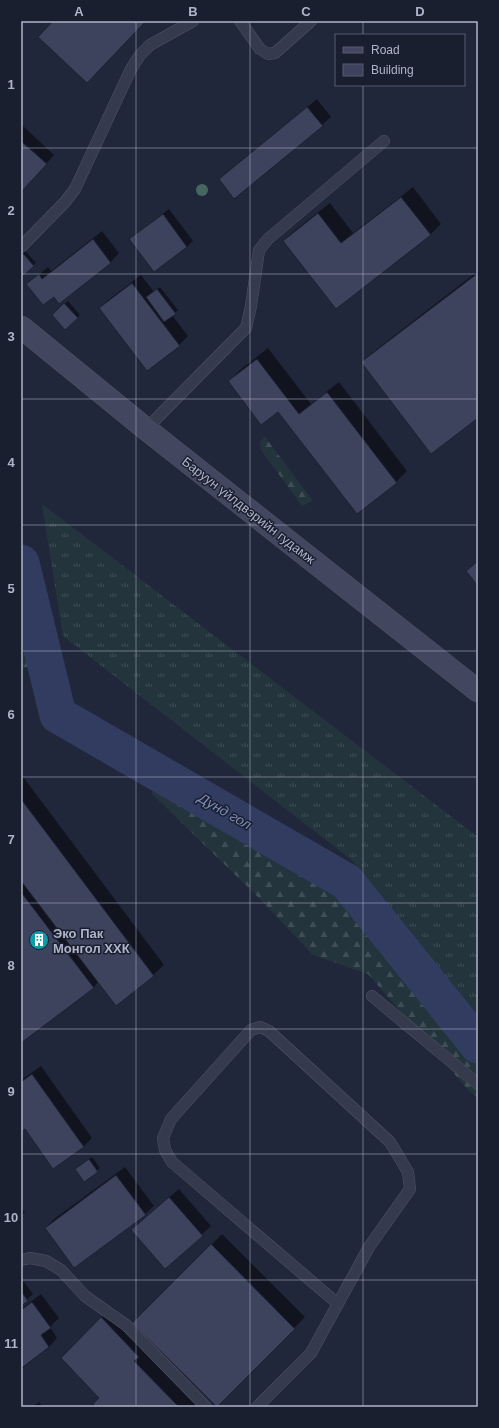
<svg xmlns="http://www.w3.org/2000/svg" width="499" height="1428" font-family="Helvetica,sans-serif">
  <style>
    .grass { fill: url(#grass-tufts) }
    .forest { fill: url(#forest-firs) }
    .shadow { fill: #0007 }
    .lines { fill: none; stroke-linecap: round; stroke-linejoin: round }
    .river { stroke: #323c61; stroke-width: 37 }
    .building { fill: #3d435c; stroke: #1c2132 }
    .lane-casing { stroke: #505466; stroke-width: 12 }
    .secondary-casing { stroke: #505466; stroke-width: 23 }
    .lane { stroke: #353a4c; stroke-width: 11 }
    .secondary { stroke: #42475f; stroke-width: 22 }
    .tree { fill: #46665f }
    .grid { fill: none; stroke: #b0b4c8; stroke-width: 1; stroke-opacity: 0.55 }
    .labels { text-anchor: middle; stroke-width: 3; stroke-linejoin: round; paint-order: stroke }
    .street-label { font-size: 13px; fill: #b0b4c8; stroke: #1a1f30 }
    .poi-label { font-size: 13px; font-weight: bold; fill: #b0b4c8; stroke: #1a1f30; text-anchor: start }
    .water-label { font-size: 14px; font-style: italic; fill: #7e8bb5; stroke: #1a1f30 }
    .neatline { fill: none; stroke: #b0b4c8; stroke-width: 1.5 }
    .grid-label { font-size: 13px; text-anchor: middle; font-weight: bold; fill: #b0b4c8 }
  </style>
  <defs>
    <pattern id="grass-tufts" width="24" height="20" patternUnits="userSpaceOnUse"><rect width="24" height="20" fill="#23343c"/><path d="M3 7l-1-3M5 7V3M7 7l1-3M15 17l-1-3M17 17v-4M19 17l1-3" fill="none" stroke="#404f57"/></pattern>
    <pattern id="forest-firs" width="22" height="20" patternUnits="userSpaceOnUse"><rect width="22" height="20" fill="#23343c"/><path d="M5 1l3.5 6h-7zM16 11l3.5 6h-7z" fill="#404f57"/></pattern>
  </defs>
  <rect width="100%" height="100%" fill="#21273b"/>
  <path class="grass" d="M 42,504 L 478,837 L 478,1023 L 353,861 L 63,636 Z"/>
  <path class="forest" d="M 265,437 L 313,501 L 302,506 L 261,450 L 260,442 Z
    M 21,618 L 31,666 L 21,669 Z
    M 159,754 L 341,885 L 478,1056 L 478,1098 L 470,1092 L 368,974 L 313,955 L 260,899 L 152,794 Z"/>
  <path class="shadow" d="M 317,99 L 331,117 L 322,125 L 220,179 L 229,171 Z
    M 21,124 L 54,155 L 21,192 Z
    M 413,187 L 441,224 L 430,235 L 336,307 L 284,241 L 295,230 L 330,203 L 353,233 Z
    M 169,209 L 193,241 L 187,247 L 154,271 L 131,239 L 137,233 Z
    M 102,231 L 119,253 L 111,262 L 59,303 L 54,295 L 28,284 L 48,267 L 51,271 Z
    M 24,249 L 36,263 L 21,276 L 21,252 Z
    M 478,271 L 478,417 L 362,362 L 373,352 Z
    M 141,275 L 154,292 L 160,287 L 178,310 L 172,315 L 188,336 L 179,345 L 147,370 L 100,308 L 108,300 Z
    M 68,301 L 80,315 L 65,328 L 53,315 Z
    M 268,348 L 311,404 L 339,382 L 407,471 L 396,482 L 357,512 L 279,410 L 229,381 L 240,370 Z
    M 21,774 L 164,965 L 153,975 L 99,981 L 93,988 L 21,1042 Z
    M 41,1066 L 92,1138 L 83,1147 L 26,1128 L 21,1131 L 21,1080 Z
    M 92,1157 L 100,1168 L 84,1180 L 79,1166 Z
    M 125,1167 L 154,1206 L 145,1214 L 46,1228 L 54,1219 Z
    M 179,1189 L 211,1226 L 165,1268 L 132,1230 Z
    M 21,1208 L 25,1212 L 21,1216 Z
    M 222,1234 L 305,1317 L 217,1406 L 134,1323 Z
    M 21,1278 L 33,1294 L 21,1305 Z
    M 41,1294 L 59,1318 L 50,1327 L 57,1338 L 49,1347 L 21,1369 L 21,1309 Z
    M 112,1307 L 149,1346 L 200,1407 L 97,1407 L 100,1398 L 62,1358 Z
    M 39,1402 L 43,1407 L 32,1407 Z"/>
  <g class="lines">
    <path class="river" d="M 21,563 L 58,715 L 347,882 L 478,1045"/>
  </g>
  <path class="building" d="M 53,21 L 146,21 L 87,83 L 38,37 Z
    M 307,107 L 323,126 L 234,199 L 219,179 Z
    M 21,141 L 47,164 L 21,192 Z
    M 401,197 L 431,235 L 336,309 L 283,241 L 318,213 L 341,243 Z
    M 163,214 L 187,247 L 154,272 L 129,239 Z
    M 93,239 L 111,263 L 59,304 L 54,297 L 43,305 L 26,284 L 39,274 L 42,279 Z
    M 21,251 L 34,266 L 21,278 Z
    M 478,273 L 478,418 L 431,454 L 361,362 Z
    M 132,283 L 180,346 L 147,371 L 99,308 Z
    M 157,289 L 176,314 L 164,322 L 146,297 Z
    M 64,303 L 78,318 L 65,330 L 52,315 Z
    M 257,359 L 299,414 L 327,392 L 397,483 L 357,514 L 278,412 L 261,425 L 228,381 Z
    M 478,561 L 478,586 L 466,571 Z
    M 21,799 L 154,976 L 116,1006 L 21,881 Z
    M 21,892 L 94,988 L 21,1043 Z
    M 32,1074 L 84,1147 L 53,1169 L 25,1129 L 21,1132 L 21,1082 Z
    M 89,1159 L 98,1172 L 84,1182 L 75,1169 Z
    M 116,1175 L 146,1215 L 74,1268 L 45,1228 Z
    M 169,1197 L 203,1236 L 165,1269 L 131,1230 Z
    M 211,1244 L 295,1329 L 217,1407 L 132,1323 Z
    M 21,1291 L 28,1301 L 21,1306 Z
    M 32,1302 L 51,1328 L 41,1335 L 49,1347 L 23,1367 L 21,1364 L 21,1310 Z
    M 101,1317 L 139,1357 L 134,1361 L 179,1407 L 96,1407 L 93,1404 L 99,1398 L 61,1358 Z"/>
  <g class="lines">
    <defs>
      <path id="lane" d="M 240,21 L 260,49 L 268,54 L 275,53 L 311,21
        M 21,247 L 65,202 L 75,189 L 131,69 L 140,55 L 150,45 L 193,21
        M 146,429 L 246,328 L 251,306 L 259,250 L 268,239 L 384,141
        M 372,996 L 478,1084
        M 21,1260 L 30,1258 L 46,1261 L 61,1270 L 85,1296 L 126,1325 L 206,1407
        M 257,1407 L 311,1353 L 369,1247 L 410,1189 L 408,1172 L 390,1142 L 269,1031 L 260,1027 L 251,1030 L 171,1119 L 163,1138 L 165,1150 L 172,1162 L 338,1304"/>
      <path id="secondary" d="M 21,327 L 146,429 L 478,691"/>
    </defs>
    <use href="#lane" class="lane-casing"/>
    <use href="#secondary" class="secondary-casing"/>
    <use href="#lane" class="lane"/>
    <use href="#secondary" class="secondary"/>
  </g>
  <circle class="tree" cx="202" cy="190" r="6"/>
  <path class="grid" d="M 136,21 L 136,1407M 250,21 L 250,1407M 363,21 L 363,35M 363,85 L 363,1407M 21,148 L 478,148M 21,274 L 478,274M 21,399 L 478,399M 21,525 L 478,525M 21,651 L 478,651M 21,777 L 478,777M 21,903 L 478,903M 21,1029 L 478,1029M 21,1154 L 478,1154M 21,1280 L 478,1280"/>
  <defs>
    <symbol id="building-disc" viewBox="-11 -11 22 22"><circle r="9.5" fill="#0f9aa8" stroke="#1a1f30"/><path d="M-4-6H4V6H1V3H-1V6H-4ZM-2.5-4.3h1.7v1.8h-1.7ZM.8-4.3h1.7v1.8H.8ZM-2.5-1h1.7V.8h-1.7ZM.8-1h1.7V.8H.8Z" fill="#fff"/></symbol>
  </defs>
  <g fill-rule="evenodd">
    <use href="#building-disc" x="28" y="929" width="22" height="22"/>
  </g>
  <g class="labels">
    <g class="street-label">
      <text transform="translate(249 510) rotate(38)" y="5">Баруун үйлдвэрийн гудамж</text>
    </g>
    <g class="poi-label">
      <text x="53" y="938">Эко Пак<tspan x="53" dy="15">Монгол ХХК</tspan></text>
    </g>
    <g class="water-label">
      <text transform="translate(225 811) rotate(30)" y="5">Дунд гол</text>
    </g>
  </g>
  <rect width="499" height="1428" fill="none" stroke="#1a1f30" stroke-width="44"/>
  <rect x="335" y="34" width="130" height="52" fill="#1a1f30" stroke="#565b6d"/>
  <rect x="343" y="47" width="20" height="6" fill="#42475f" stroke="#565b6d"/>
  <text x="371" y="54" font-size="12" fill="#b0b4c8">Road</text>
  <rect x="343" y="64" width="20" height="12" fill="#3d435c" stroke="#565b6d"/>
  <text x="371" y="74" font-size="12" fill="#b0b4c8">Building</text>
  <rect x="22" y="22" width="455" height="1384" class="neatline"/>
  <g class="grid-label">
    <text x="79" y="16">A</text>
    <text x="193" y="16">B</text>
    <text x="306" y="16">C</text>
    <text x="420" y="16">D</text>
    <text x="11" y="89">1</text>
    <text x="11" y="215">2</text>
    <text x="11" y="341">3</text>
    <text x="11" y="467">4</text>
    <text x="11" y="593">5</text>
    <text x="11" y="719">6</text>
    <text x="11" y="844">7</text>
    <text x="11" y="970">8</text>
    <text x="11" y="1096">9</text>
    <text x="11" y="1222">10</text>
    <text x="11" y="1348">11</text>
  </g>
</svg>
